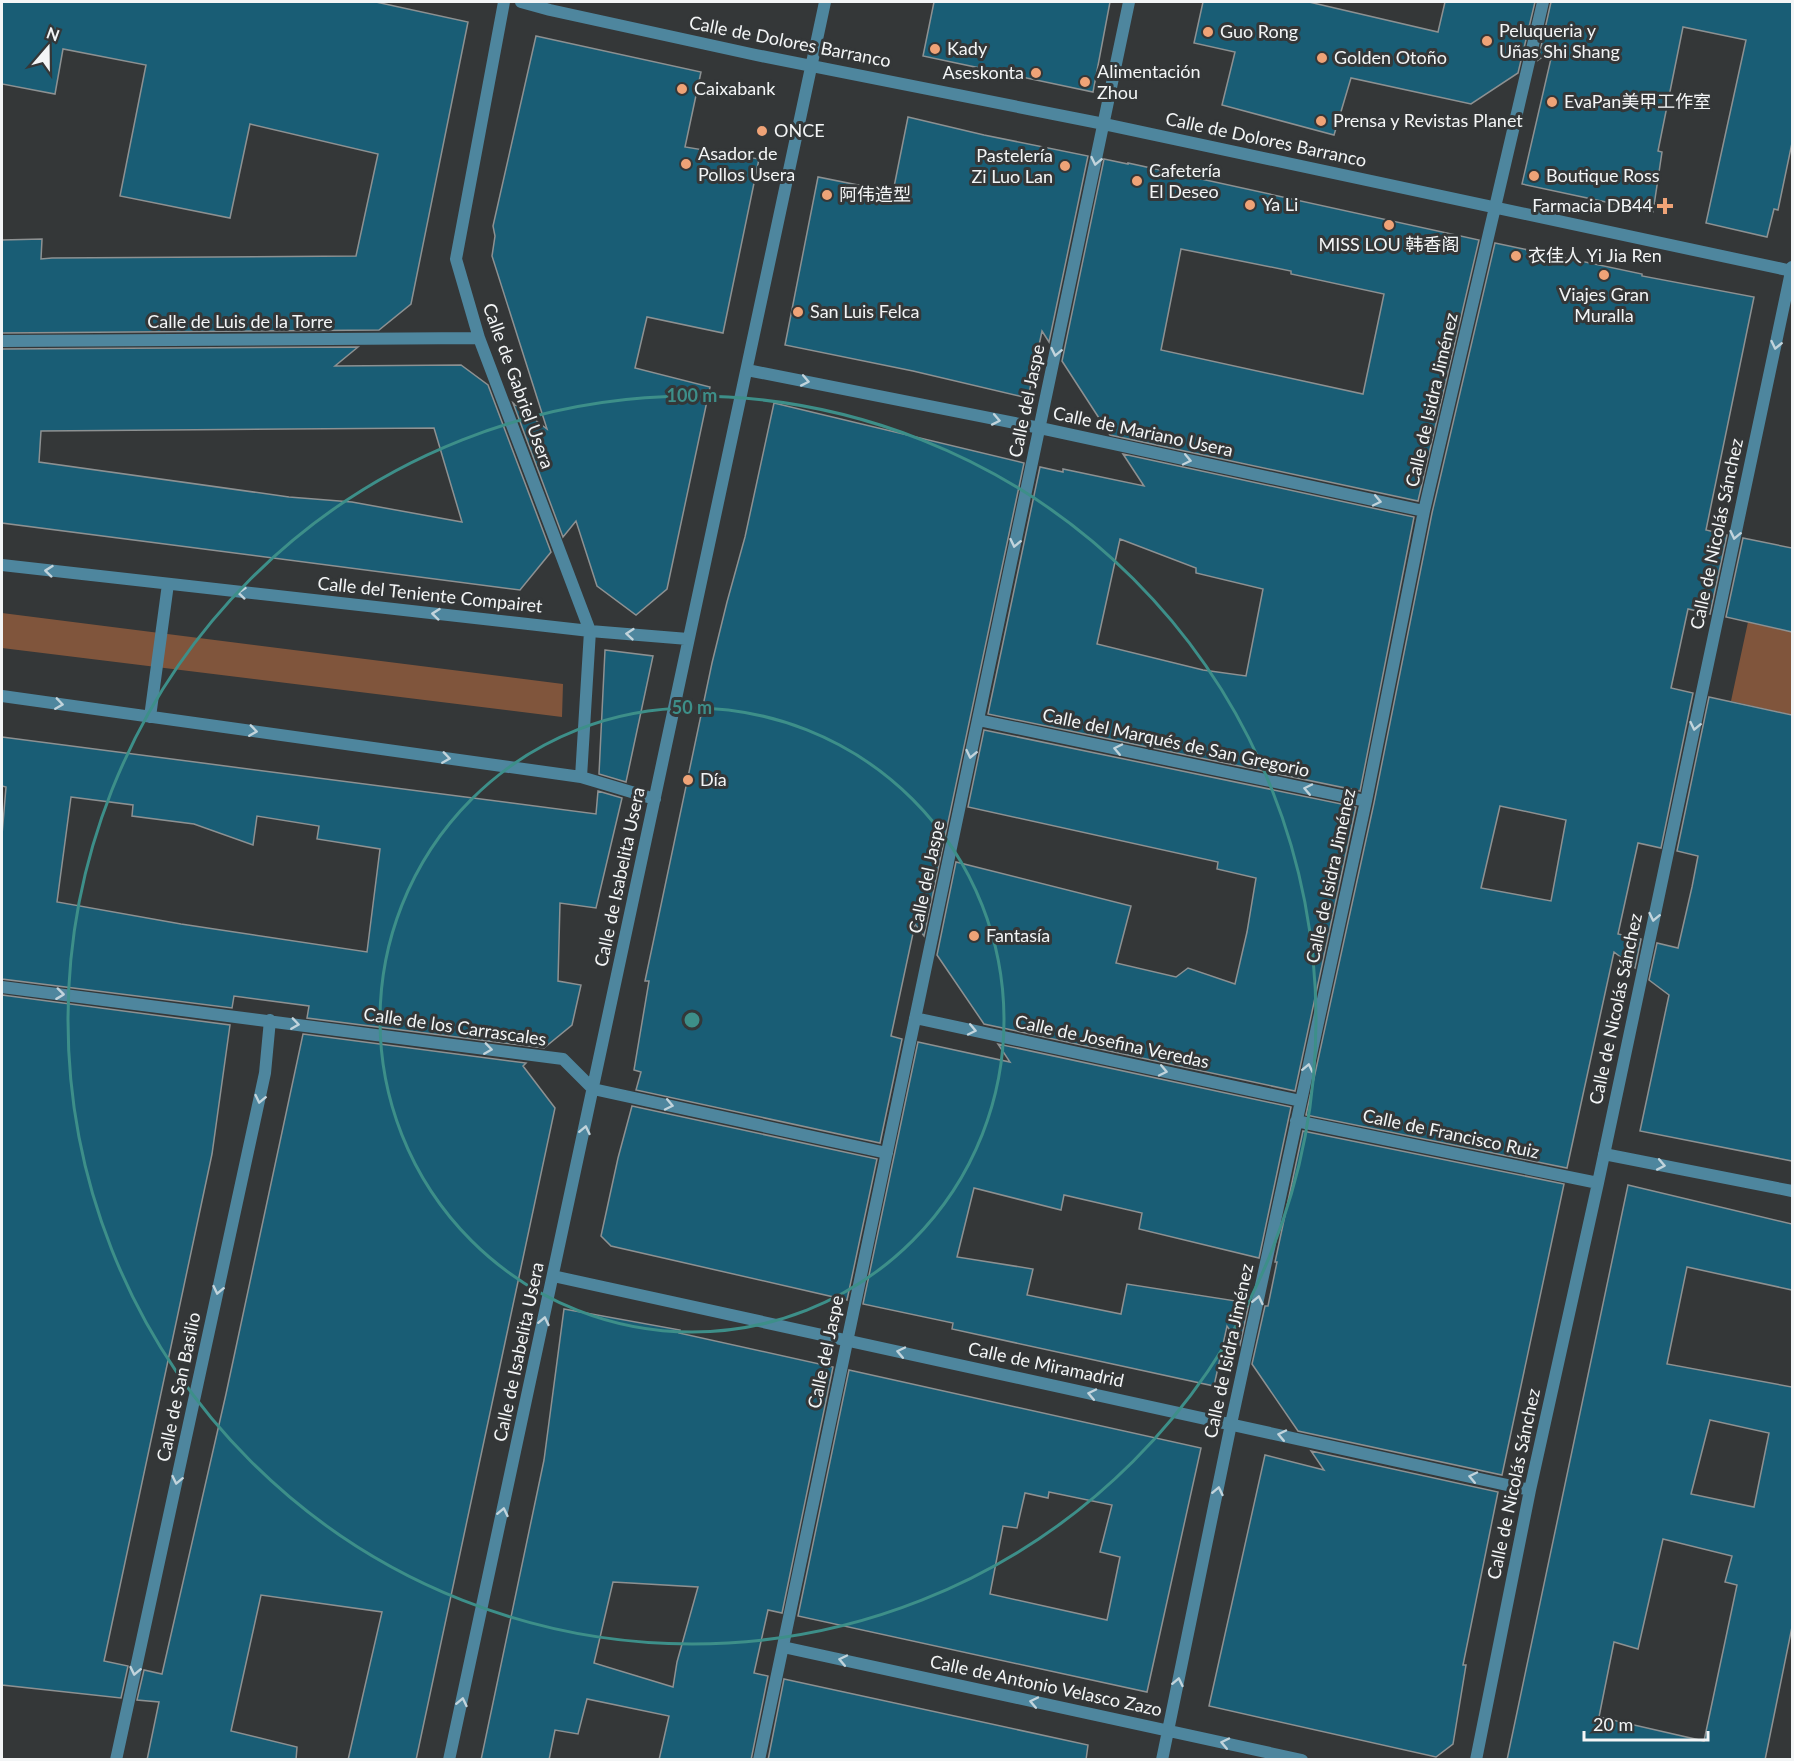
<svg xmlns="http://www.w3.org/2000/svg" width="1794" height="1761" font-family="Lato,'Noto Sans SC',sans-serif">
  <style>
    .green { fill: #80553c }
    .building { fill: #195d75; stroke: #8d9192; stroke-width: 1.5; fill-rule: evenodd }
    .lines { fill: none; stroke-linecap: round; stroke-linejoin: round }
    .street { stroke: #4e869e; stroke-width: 12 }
    .oneway { stroke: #c2d4dc }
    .ring { fill: none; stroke: #3d8f89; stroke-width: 3 }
    .poi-dot { fill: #efa377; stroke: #343738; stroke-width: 2 }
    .labels { text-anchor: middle; stroke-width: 6; stroke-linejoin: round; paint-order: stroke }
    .poi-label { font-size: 18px; fill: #f3f5f6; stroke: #343738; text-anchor: start }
    .street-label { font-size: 18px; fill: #f3f5f6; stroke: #343738 }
    .centre { fill: #3d8f89; stroke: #343738; stroke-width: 3 }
    .ring-label { font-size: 18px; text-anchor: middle; font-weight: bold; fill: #3d8f89; stroke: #343738; stroke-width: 6; stroke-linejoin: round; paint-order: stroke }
  </style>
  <rect width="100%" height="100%" fill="#343738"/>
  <path class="green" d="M 2,613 L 563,684 L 562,717 L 2,648 Z
    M 1748,622 L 1792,632 L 1792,715 L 1731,701 Z"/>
  <path class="building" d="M 2,2 L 376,2 L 468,22 L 411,304 L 379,330 L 2,333 L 2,240 L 42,239 L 41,259 L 52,258 L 356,256 L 378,154 L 250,124 L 230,218 L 120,196 L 146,65 L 63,49 L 55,94 L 2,84 Z
    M 934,2 L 1110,2 L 1093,92 L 923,56 Z
    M 1203,2 L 1309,2 L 1438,32 L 1445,2 L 1535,2 L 1518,73 L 1471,104 L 1351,78 L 1334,135 L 1222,105 L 1235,52 L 1194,43 Z
    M 1551,2 L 1792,2 L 1792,143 L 1778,210 L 1774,209 L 1767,237 L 1706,223 L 1746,40 L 1683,27 L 1658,151 L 1662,152 L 1653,212 L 1522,184 L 1553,50 L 1538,60 Z
    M 536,36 L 701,72 L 685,147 L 759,159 L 723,333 L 647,317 L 635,368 L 710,387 L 667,589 L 636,615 L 597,586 L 576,521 L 563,537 L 513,403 L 547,429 L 492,256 L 495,236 L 493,226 Z
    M 908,117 L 984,135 L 1088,156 L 1049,342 L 1042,331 L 1028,398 L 913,371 L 785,345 L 818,177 L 893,192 Z
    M 1104,159 L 1128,164 L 1128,163 L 1479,240 L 1418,501 L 1110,435 L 1062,361 ZM 1181,249 L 1291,271 L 1291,274 L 1384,294 L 1363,394 L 1161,350 Z
    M 1495,243 L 1642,274 L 1642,276 L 1754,297 L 1706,530 L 1727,535 L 1710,614 L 1688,609 L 1671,688 L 1693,693 L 1661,848 L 1638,843 L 1618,934 L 1641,939 L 1635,968 L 1614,952 L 1567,1168 L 1306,1115 L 1374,803 L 1432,513 ZM 1500,806 L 1566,820 L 1551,901 L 1481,888 Z
    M 358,347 L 335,366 L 461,365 L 488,385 L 551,552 L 520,590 L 2,523 L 2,349 ZM 434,428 L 462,522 L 352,502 L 289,497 L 39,462 L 41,431 Z
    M 774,403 L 1024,463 L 924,936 L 915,924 L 891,1036 L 902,1039 L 880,1143 L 636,1090 L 641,1072 L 634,1070 L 649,981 L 645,981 L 712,663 L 727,602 L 745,537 Z
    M 1123,454 L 1414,517 L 1360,791 L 988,714 L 1040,467 L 1063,472 L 1063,469 L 1144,486 ZM 1120,539 L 1196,568 L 1196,573 L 1263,589 L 1246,676 L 1203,670 L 1097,644 Z
    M 1743,538 L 1792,548 L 1792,632 L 1726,617 Z
    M 605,650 L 653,656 L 626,782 L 599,774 Z
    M 1709,697 L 1792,715 L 1792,1161 L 1640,1131 L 1669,995 L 1649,980 L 1657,943 L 1678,948 L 1692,887 L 1698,856 L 1677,851 Z
    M 984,730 L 1356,807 L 1295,1091 L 984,1024 L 937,955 L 956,862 L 1131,906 L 1116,963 L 1176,977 L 1188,968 L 1235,984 L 1247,932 L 1256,878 L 1217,869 L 1218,862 L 968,807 Z
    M 2,737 L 596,814 L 598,791 L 622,798 L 596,908 L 560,903 L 558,981 L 581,985 L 572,1025 L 544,1048 L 307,1018 L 309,1006 L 234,996 L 232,1008 L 2,979 L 2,835 L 6,787 L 2,786 ZM 71,797 L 133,805 L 132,816 L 194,824 L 253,845 L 257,816 L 319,826 L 317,839 L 380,849 L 367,952 L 181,924 L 57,902 Z
    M 2,995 L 230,1025 L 212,1154 L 104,1661 L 128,1666 L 121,1698 L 2,1685 Z
    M 303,1034 L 526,1063 L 523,1066 L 555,1108 L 416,1760 L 348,1760 L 382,1612 L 261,1595 L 231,1731 L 297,1747 L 296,1760 L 147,1760 L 159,1702 L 137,1700 L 144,1670 L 162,1674 L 226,1394 Z
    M 918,1042 L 1010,1062 L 998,1044 L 1291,1107 L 1259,1258 L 1139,1229 L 1142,1213 L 1064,1195 L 1061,1210 L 974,1188 L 957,1257 L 1033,1269 L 1027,1295 L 1121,1314 L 1127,1284 L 1249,1303 L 1240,1345 L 1227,1326 L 1214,1386 L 952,1329 L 953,1323 L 863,1304 Z
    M 632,1106 L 877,1159 L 847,1300 L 611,1246 L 601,1236 L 618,1158 Z
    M 1303,1131 L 1564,1184 L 1502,1475 L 1298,1431 L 1252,1364 L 1265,1306 L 1268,1306 L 1277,1262 L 1275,1262 Z
    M 1628,1185 L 1792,1224 L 1792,1290 L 1687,1267 L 1667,1364 L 1792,1387 L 1792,1627 L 1765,1760 L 1507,1760 ZM 1710,1420 L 1769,1433 L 1754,1507 L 1691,1494 ZM 1663,1539 L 1732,1556 L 1725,1582 L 1737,1585 L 1704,1741 L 1599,1717 L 1614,1642 L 1638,1649 Z
    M 564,1309 L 680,1330 L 679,1333 L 833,1367 L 782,1613 L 768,1610 L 754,1673 L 768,1676 L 751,1760 L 659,1760 L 669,1716 L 587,1699 L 578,1734 L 555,1730 L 549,1760 L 481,1760 L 544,1460 ZM 613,1582 L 698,1587 L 677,1662 L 673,1687 L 594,1663 Z
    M 849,1370 L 1201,1448 L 1147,1692 L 798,1616 ZM 1049,1492 L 1112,1505 L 1100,1552 L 1120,1557 L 1107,1620 L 990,1594 L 1003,1526 L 1017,1528 L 1025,1493 L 1048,1498 Z
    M 1311,1451 L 1498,1492 L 1463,1665 L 1466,1665 L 1453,1744 L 1436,1757 L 1209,1706 L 1265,1455 L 1324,1470 Z
    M 784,1679 L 1088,1745 L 1086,1760 L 768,1760 Z"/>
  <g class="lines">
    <path class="street" d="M 504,2 L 456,259 L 479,338 L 590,631 L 581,777
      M 521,2 L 550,10 L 756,55 L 1104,124 L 1792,271
      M 2,341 L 479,338
      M 747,370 L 1040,428 L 1424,511
      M 2,565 L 590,631 L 688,639
      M 2,696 L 581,777 L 655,799
      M 150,717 L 168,584
      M 978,720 L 1366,801
      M 2,987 L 563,1059 L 593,1089 L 887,1153
      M 915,1018 L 1301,1101
      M 1296,1121 L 1598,1183
      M 1604,1154 L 1792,1191
      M 553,1276 L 1530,1490
      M 783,1647 L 1302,1760
      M 116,1760 L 265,1073 L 270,1020
      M 449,1760 L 825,2
      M 759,1760 L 1129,2
      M 1162,1760 L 1231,1424 L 1366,801 L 1424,511 L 1543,2
      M 1476,1760 L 1530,1490 L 1598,1183 L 1792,267"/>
  </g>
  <defs><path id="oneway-chevron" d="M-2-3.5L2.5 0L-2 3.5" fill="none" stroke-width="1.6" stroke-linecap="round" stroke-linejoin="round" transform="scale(1.5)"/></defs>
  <g class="oneway">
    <use href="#oneway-chevron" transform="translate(1096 161) rotate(102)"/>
    <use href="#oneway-chevron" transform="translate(1776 345) rotate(102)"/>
    <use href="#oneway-chevron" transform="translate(1056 352) rotate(102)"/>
    <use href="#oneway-chevron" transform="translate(805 381) rotate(11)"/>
    <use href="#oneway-chevron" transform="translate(996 420) rotate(11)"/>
    <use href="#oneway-chevron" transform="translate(1187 460) rotate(12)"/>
    <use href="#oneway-chevron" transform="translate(1377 501) rotate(12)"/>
    <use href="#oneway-chevron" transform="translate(1735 535) rotate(102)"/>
    <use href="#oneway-chevron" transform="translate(1015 543) rotate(102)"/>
    <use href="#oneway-chevron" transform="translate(49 571) rotate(-174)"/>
    <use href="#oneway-chevron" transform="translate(242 593) rotate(-174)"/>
    <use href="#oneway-chevron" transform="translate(436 614) rotate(-174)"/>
    <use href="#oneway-chevron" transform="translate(630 634) rotate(-175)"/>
    <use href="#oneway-chevron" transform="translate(59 704) rotate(8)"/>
    <use href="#oneway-chevron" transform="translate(1695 726) rotate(102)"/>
    <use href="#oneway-chevron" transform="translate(253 731) rotate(8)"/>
    <use href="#oneway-chevron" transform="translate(1118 749) rotate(-168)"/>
    <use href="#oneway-chevron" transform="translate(971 754) rotate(102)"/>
    <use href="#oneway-chevron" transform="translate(446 758) rotate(8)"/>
    <use href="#oneway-chevron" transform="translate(1308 789) rotate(-168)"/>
    <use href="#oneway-chevron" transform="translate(1654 917) rotate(102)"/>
    <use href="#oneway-chevron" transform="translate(60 994) rotate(7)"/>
    <use href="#oneway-chevron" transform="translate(295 1024) rotate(8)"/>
    <use href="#oneway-chevron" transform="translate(972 1030) rotate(12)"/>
    <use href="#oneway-chevron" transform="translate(488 1049) rotate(8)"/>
    <use href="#oneway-chevron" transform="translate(1308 1068) rotate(-78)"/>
    <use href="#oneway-chevron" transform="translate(1163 1071) rotate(12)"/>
    <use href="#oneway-chevron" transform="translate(260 1099) rotate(102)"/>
    <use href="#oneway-chevron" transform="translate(669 1105) rotate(12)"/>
    <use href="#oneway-chevron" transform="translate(585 1130) rotate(-78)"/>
    <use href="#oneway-chevron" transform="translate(1661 1165) rotate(11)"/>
    <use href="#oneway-chevron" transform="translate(218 1290) rotate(102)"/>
    <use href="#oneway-chevron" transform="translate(1258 1300) rotate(-78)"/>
    <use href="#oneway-chevron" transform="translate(544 1321) rotate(-78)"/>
    <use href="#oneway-chevron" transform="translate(901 1352) rotate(-168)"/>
    <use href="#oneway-chevron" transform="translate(1092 1394) rotate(-168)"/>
    <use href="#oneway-chevron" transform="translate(1282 1435) rotate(-168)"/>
    <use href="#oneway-chevron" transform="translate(1473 1477) rotate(-168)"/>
    <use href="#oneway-chevron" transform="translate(177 1480) rotate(102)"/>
    <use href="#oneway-chevron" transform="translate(1218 1491) rotate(-78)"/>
    <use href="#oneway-chevron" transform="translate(503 1512) rotate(-78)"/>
    <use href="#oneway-chevron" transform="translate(843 1660) rotate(-168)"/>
    <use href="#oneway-chevron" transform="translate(135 1671) rotate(102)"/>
    <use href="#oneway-chevron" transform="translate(1178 1682) rotate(-78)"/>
    <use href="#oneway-chevron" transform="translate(462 1702) rotate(-78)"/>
    <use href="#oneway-chevron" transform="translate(1034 1702) rotate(-168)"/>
    <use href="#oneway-chevron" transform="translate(1225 1743) rotate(-168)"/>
  </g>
  <g class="ring">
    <circle cx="692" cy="1020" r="312"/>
    <circle cx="692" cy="1020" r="624"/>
  </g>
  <g class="poi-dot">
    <circle cx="1208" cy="32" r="6"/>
    <circle cx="1487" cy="41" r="6"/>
    <circle cx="935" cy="49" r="6"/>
    <circle cx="1322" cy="58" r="6"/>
    <circle cx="1036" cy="73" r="6"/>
    <circle cx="1085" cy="82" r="6"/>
    <circle cx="682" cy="89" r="6"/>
    <circle cx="1552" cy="102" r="6"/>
    <circle cx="1321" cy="121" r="6"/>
    <circle cx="762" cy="131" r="6"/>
    <circle cx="686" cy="164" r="6"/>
    <circle cx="1065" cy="166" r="6"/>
    <circle cx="1534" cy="176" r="6"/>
    <circle cx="1137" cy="181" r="6"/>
    <circle cx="827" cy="195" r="6"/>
    <circle cx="1250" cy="205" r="6"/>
    <path d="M1662 197h6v6h6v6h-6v6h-6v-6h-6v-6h6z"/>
    <circle cx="1389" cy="225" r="6"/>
    <circle cx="1516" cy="256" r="6"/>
    <circle cx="1604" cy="275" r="6"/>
    <circle cx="798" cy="312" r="6"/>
    <circle cx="688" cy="780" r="6"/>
    <circle cx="974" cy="936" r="6"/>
  </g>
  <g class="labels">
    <g class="poi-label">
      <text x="1499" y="37">Peluqueria y<tspan x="1499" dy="21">Uñas Shi Shang</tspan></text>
      <text x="1220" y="38">Guo Rong</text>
      <text x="947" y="55">Kady</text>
      <text x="1334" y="64">Golden Otoño</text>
      <text x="1097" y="78">Alimentación<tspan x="1097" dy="21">Zhou</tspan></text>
      <text x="1024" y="79" text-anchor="end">Aseskonta</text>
      <text x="694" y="95">Caixabank</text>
      <text x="1564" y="108">EvaPan美甲工作室</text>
      <text x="1333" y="127">Prensa y Revistas Planet</text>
      <text x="774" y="137">ONCE</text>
      <text x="698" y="160">Asador de<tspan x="698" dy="21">Pollos Usera</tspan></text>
      <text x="1053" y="162" text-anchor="end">Pastelería<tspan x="1053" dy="21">Zi Luo Lan</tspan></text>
      <text x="1149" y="177">Cafetería<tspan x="1149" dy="21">El Deseo</tspan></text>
      <text x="1546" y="182">Boutique Ross</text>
      <text x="839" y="201">阿伟造型</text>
      <text x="1262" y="211">Ya Li</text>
      <text x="1653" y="212" text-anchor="end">Farmacia DB44</text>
      <text x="1389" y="251" text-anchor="middle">MISS LOU 韩香阁</text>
      <text x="1528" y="262">衣佳人 Yi Jia Ren</text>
      <text x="1604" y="301" text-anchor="middle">Viajes Gran<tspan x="1604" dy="21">Muralla</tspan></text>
      <text x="810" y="318">San Luis Felca</text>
      <text x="700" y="786">Día</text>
      <text x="986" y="942">Fantasía</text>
    </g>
    <g class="street-label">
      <text transform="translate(790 42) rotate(11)" y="6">Calle de Dolores Barranco</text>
      <text transform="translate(1266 140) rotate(12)" y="6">Calle de Dolores Barranco</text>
      <text x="240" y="328">Calle de Luis de la Torre</text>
      <text transform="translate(518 386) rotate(70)" y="6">Calle de Gabriel Usera</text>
      <text transform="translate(1432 400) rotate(-77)" y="6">Calle de Isidra Jiménez</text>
      <text transform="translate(1027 401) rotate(-78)" y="6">Calle del Jaspe</text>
      <text transform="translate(1143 432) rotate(12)" y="6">Calle de Mariano Usera</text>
      <text transform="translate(1717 534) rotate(-78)" y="6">Calle de Nicolás Sánchez</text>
      <text transform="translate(430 595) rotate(6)" y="6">Calle del Teniente Compairet</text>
      <text transform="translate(1176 743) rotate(12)" y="6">Calle del Marqués de San Gregorio</text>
      <text transform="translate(1331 876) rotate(-78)" y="6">Calle de Isidra Jiménez</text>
      <text transform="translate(620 877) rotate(-78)" y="6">Calle de Isabelita Usera</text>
      <text transform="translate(927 877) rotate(-78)" y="6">Calle del Jaspe</text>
      <text transform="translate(1616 1009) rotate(-78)" y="6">Calle de Nicolás Sánchez</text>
      <text transform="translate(455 1027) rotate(8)" y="6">Calle de los Carrascales</text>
      <text transform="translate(1112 1042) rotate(12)" y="6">Calle de Josefina Veredas</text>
      <text transform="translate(1451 1134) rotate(12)" y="6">Calle de Francisco Ruiz</text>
      <text transform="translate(1229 1351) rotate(-78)" y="6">Calle de Isidra Jiménez</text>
      <text transform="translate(519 1352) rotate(-78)" y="6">Calle de Isabelita Usera</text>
      <text transform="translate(826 1352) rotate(-78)" y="6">Calle del Jaspe</text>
      <text transform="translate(1046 1365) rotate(12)" y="6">Calle de Miramadrid</text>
      <text transform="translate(179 1387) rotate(-78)" y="6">Calle de San Basilio</text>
      <text transform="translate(1514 1484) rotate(-78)" y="6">Calle de Nicolás Sánchez</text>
      <text transform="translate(1046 1686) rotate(12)" y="6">Calle de Antonio Velasco Zazo</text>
    </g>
  </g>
  <circle cx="692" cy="1020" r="9" class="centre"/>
  <g class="ring-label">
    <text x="692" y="402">100 m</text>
    <text x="692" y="714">50 m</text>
  </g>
  <rect width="1794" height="1761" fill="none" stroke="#f3f5f6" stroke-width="6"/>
  <g transform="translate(48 48) rotate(20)" stroke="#343738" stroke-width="4.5" paint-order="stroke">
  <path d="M0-4.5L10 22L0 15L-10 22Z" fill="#f3f5f6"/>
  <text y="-9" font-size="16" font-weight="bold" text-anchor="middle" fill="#f3f5f6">N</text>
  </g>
  <path d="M1584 1731v9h124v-9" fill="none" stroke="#f3f5f6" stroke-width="3"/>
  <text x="1593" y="1731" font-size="18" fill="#f3f5f6" stroke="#343738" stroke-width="4.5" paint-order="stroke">20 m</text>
</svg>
